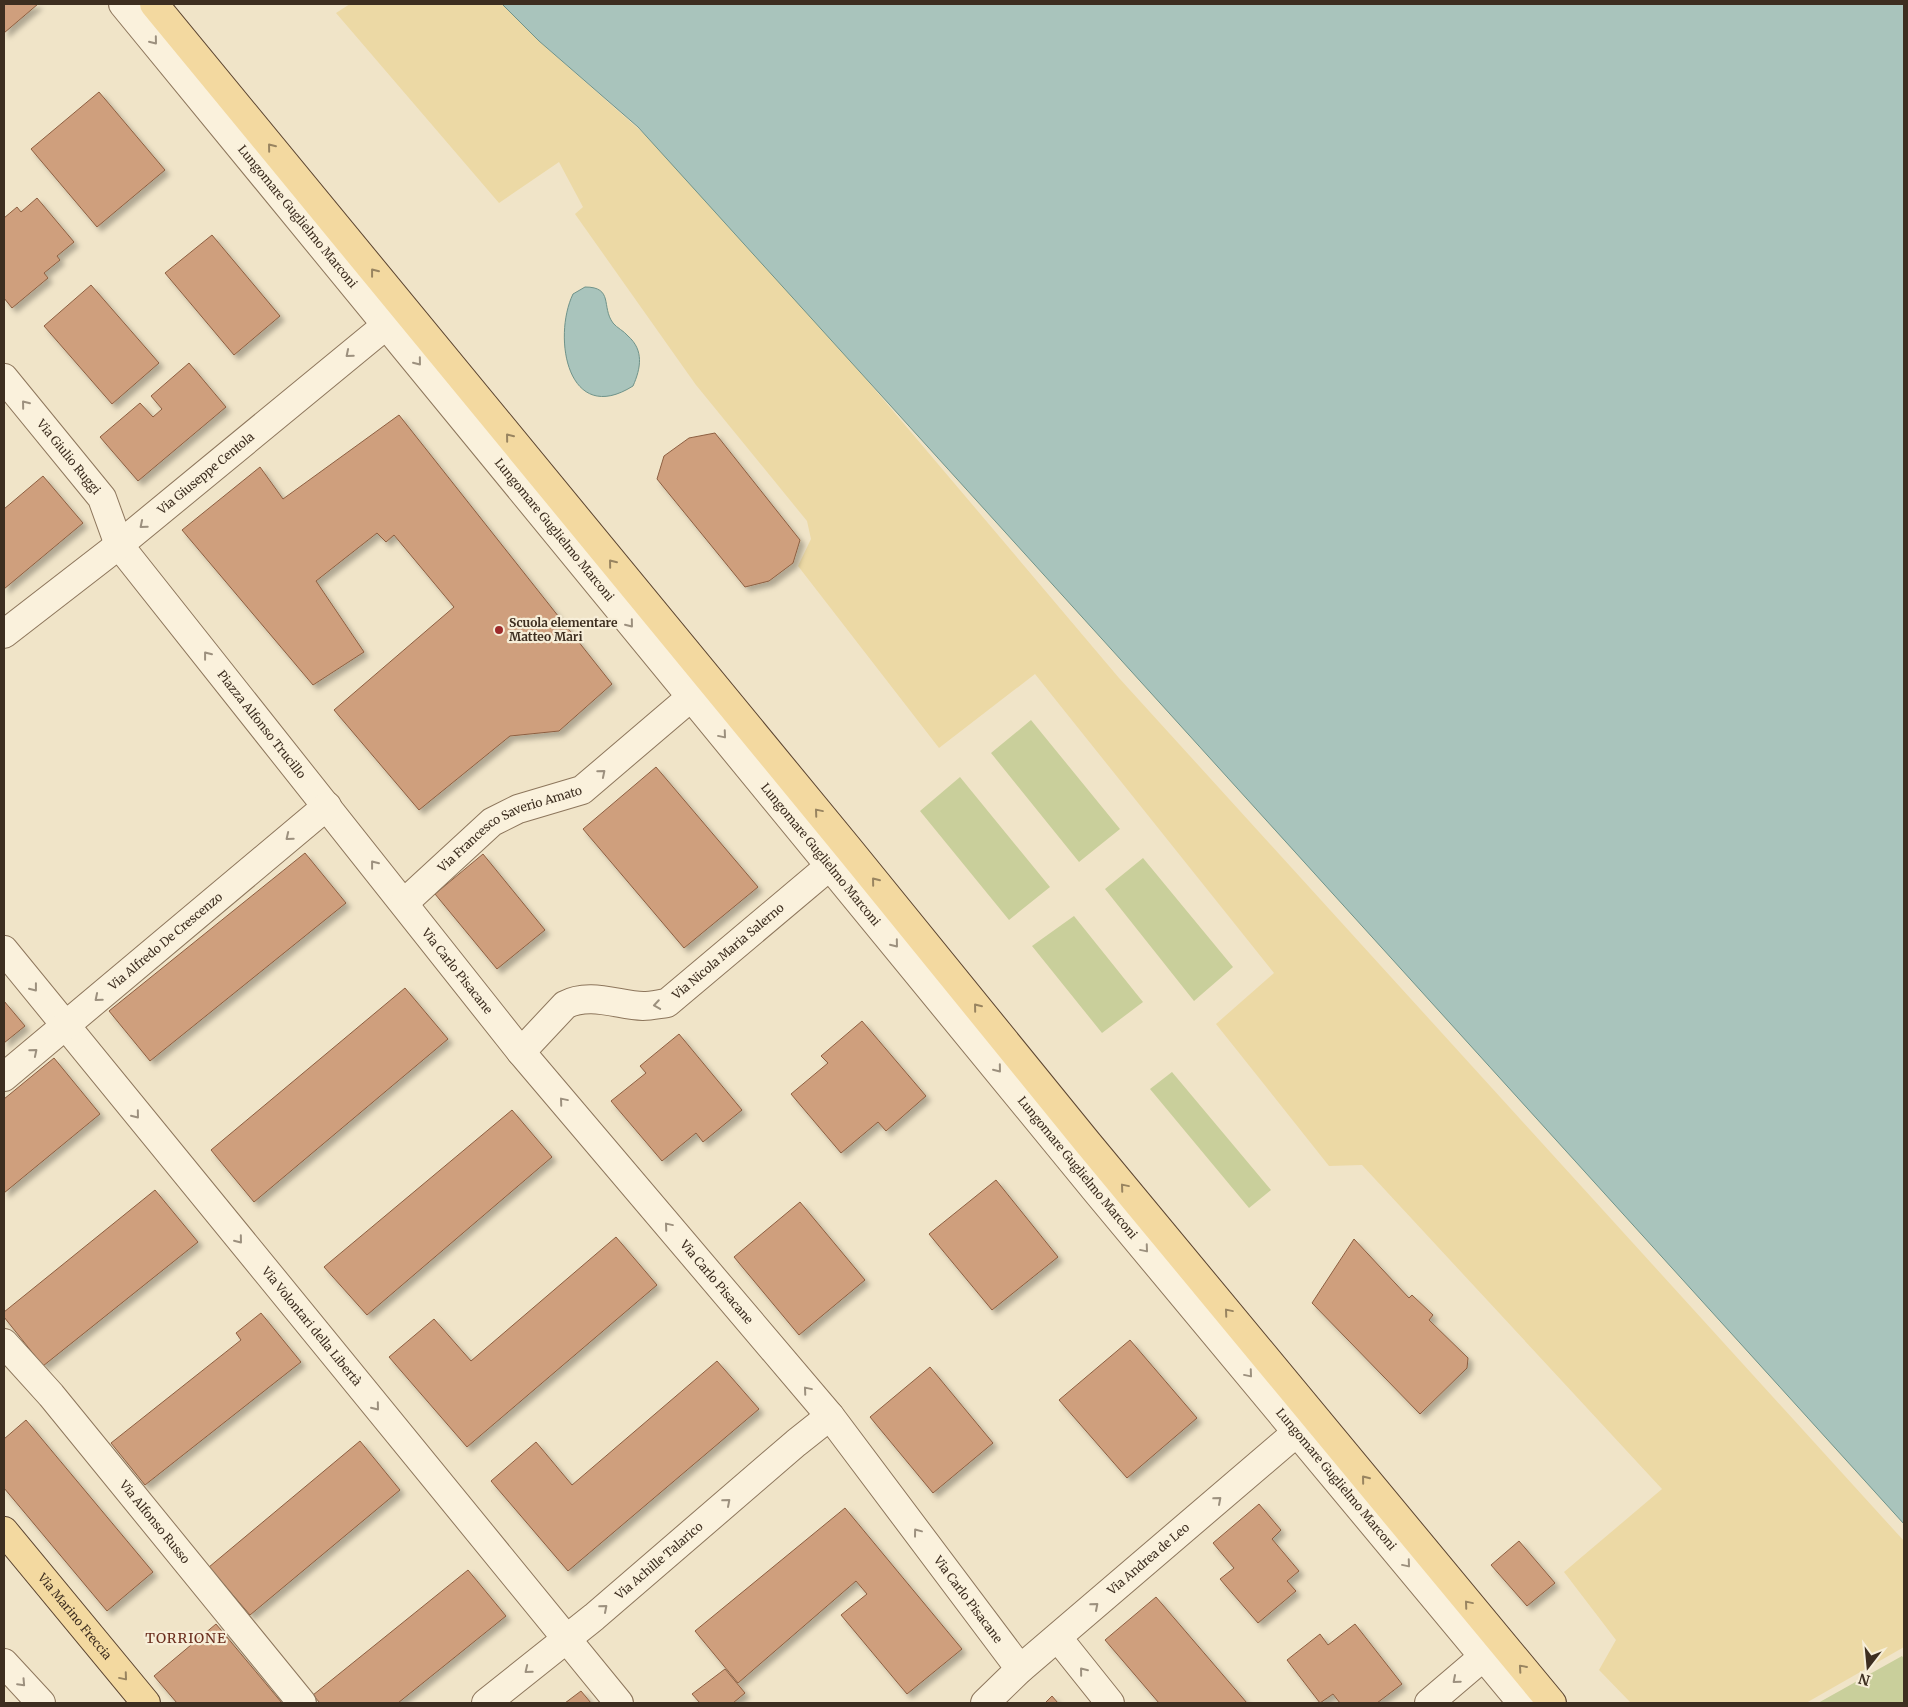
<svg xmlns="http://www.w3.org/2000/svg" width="1908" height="1707" font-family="Merriweather,serif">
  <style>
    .green { fill: #c9cf9b }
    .sand { fill: #ecd9a5 }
    .water { fill: #a9c4bc; stroke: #6f938a }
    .building { fill: #cf9f7d; stroke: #8d5f41; filter: url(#shadow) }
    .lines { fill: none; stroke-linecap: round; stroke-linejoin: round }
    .minor-casing { stroke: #8d765c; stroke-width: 30 }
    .major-casing { stroke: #5b4430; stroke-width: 30 }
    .minor { stroke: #faf1dc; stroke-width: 28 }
    .major { stroke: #f3d9a0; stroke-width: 28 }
    .oneway { stroke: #9c907e }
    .oneway2 { stroke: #988460 }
    .poi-dot { fill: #9e2a2b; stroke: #f7eed8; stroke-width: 2 }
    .labels { text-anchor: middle; stroke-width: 4.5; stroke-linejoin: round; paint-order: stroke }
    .street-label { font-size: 12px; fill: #3d2e20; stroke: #f7eed8 }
    .poi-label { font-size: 12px; font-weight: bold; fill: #3d2e20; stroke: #f7eed8; text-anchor: start }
    .neighbourhood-label { font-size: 14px; letter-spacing: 1px; fill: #6b2e1e; stroke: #f7eed8 }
  </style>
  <defs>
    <filter id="shadow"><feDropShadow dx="4.5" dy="4.5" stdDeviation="2.5" flood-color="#0004"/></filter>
  </defs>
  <rect width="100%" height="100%" fill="#f0e4c8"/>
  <path class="green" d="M 1031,720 L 1120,829 L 1079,862 L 991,753 Z
    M 960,777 L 1050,887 L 1009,920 L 920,811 Z
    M 1143,858 L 1233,967 L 1194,1001 L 1105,889 Z
    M 1074,916 L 1143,1002 L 1102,1033 L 1032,946 Z
    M 1172,1072 L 1271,1190 L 1249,1208 L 1150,1089 Z
    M 1902,1656 L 1904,1659 L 1904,1703 L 1818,1703 Z"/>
  <path class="sand" d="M 350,4 L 502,4 L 539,41 L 702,185 L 1119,678 L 1904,1541 L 1904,1647 L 1806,1703 L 1631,1703 L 1599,1670 L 1616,1640 L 1564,1572 L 1662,1489 L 1362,1165 L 1329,1166 L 1216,1024 L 1274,973 L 1035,674 L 939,748 L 798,566 L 811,539 L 807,521 L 696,385 L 575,214 L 583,207 L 559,162 L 499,203 L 336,13 Z"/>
  <path class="water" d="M 502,4 L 1904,4 L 1904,1524 L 638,127 L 539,41 Z
    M 585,287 C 614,287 601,307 613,323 C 617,328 624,331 628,336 C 644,350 641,368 633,386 C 568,427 552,338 573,294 Z"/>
  <path class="building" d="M 4,4 L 38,4 L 4,33 Z
    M 99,92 L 165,170 L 97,227 L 31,149 Z
    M 37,198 L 74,242 L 57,256 L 60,260 L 44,273 L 48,278 L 12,308 L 4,298 L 4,218 L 17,207 L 21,212 Z
    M 212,235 L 280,316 L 234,355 L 165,273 Z
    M 91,285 L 159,363 L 112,404 L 44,326 Z
    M 189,363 L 226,407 L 138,481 L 100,437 L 140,403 L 153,417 L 162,409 L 151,396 Z
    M 399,415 L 612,684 L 559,731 L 510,736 L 419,810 L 334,710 L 454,607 L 394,535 L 386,542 L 377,533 L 316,581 L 364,652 L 313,685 L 182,530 L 260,467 L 283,499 Z
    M 715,433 L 800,540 L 793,563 L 769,581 L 745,587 L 657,479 L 664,456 L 689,438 Z
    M 43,476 L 83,523 L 4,589 L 4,509 Z
    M 656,767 L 758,887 L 684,948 L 583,829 Z
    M 305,853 L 346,903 L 150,1061 L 109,1011 Z
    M 483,854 L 545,930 L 497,969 L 435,894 Z
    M 405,988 L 448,1039 L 254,1202 L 211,1150 Z
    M 4,1001 L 25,1026 L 4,1043 Z
    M 862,1021 L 926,1096 L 886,1131 L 878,1122 L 841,1153 L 791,1094 L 828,1063 L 821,1056 Z
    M 679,1034 L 742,1110 L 703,1142 L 696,1133 L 662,1161 L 611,1101 L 646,1073 L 640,1066 Z
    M 54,1058 L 100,1114 L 4,1193 L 4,1099 Z
    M 512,1110 L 552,1157 L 367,1315 L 324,1267 Z
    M 996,1180 L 1058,1257 L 992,1310 L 929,1234 Z
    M 155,1190 L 198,1242 L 43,1366 L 4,1317 L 4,1312 Z
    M 800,1202 L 865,1280 L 799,1335 L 734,1257 Z
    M 616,1237 L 657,1285 L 467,1447 L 389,1357 L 434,1319 L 471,1361 Z
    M 1354,1239 L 1409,1298 L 1412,1295 L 1433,1315 L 1429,1320 L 1468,1358 L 1467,1368 L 1420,1414 L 1312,1303 Z
    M 261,1313 L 301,1362 L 145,1485 L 111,1443 L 241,1340 L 236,1333 Z
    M 1130,1340 L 1197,1418 L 1127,1478 L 1059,1400 Z
    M 717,1361 L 759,1409 L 568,1571 L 491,1481 L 536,1442 L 572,1485 Z
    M 930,1367 L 993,1443 L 933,1493 L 870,1417 Z
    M 26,1420 L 153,1572 L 107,1611 L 4,1488 L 4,1439 Z
    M 360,1441 L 400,1490 L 250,1615 L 209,1567 Z
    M 1259,1504 L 1281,1530 L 1272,1539 L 1299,1571 L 1287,1581 L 1296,1591 L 1258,1623 L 1220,1579 L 1234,1568 L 1213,1543 Z
    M 845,1508 L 962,1649 L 907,1694 L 841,1615 L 867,1594 L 856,1581 L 738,1683 L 695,1631 Z
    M 1519,1541 L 1555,1583 L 1527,1606 L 1491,1565 Z
    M 468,1570 L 506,1616 L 398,1703 L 320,1703 L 313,1695 Z
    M 1156,1597 L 1247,1703 L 1159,1703 L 1105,1640 Z
    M 216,1624 L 282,1703 L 177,1703 L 154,1676 Z
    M 1355,1624 L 1402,1684 L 1377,1703 L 1340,1703 L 1333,1694 L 1320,1703 L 1287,1660 L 1320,1634 L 1328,1645 Z
    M 725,1669 L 745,1693 L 733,1703 L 700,1703 L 692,1694 Z
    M 581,1691 L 591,1703 L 565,1703 Z
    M 1052,1696 L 1058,1703 L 1045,1703 Z"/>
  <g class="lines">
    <defs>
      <g id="minor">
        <path id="s1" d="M 123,4 L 1097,1192 L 1522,1703"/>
        <path id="s2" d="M 4,378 L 102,498 L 119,545 L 521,1052 L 830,1416 L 1020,1669"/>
        <path id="s3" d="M 4,634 L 119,545 L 401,313"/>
        <path id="s4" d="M 404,903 L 492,822 L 518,809 L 582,790 L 704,686"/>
        <path id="s5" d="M 4,950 L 619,1703"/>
        <path id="s6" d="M 521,1052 L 565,1005 C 589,992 618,1005 643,1006 C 651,1006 659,1004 667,1003 L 844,854"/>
        <path id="s7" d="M 4,1077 L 327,806"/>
        <path id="s8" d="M 4,1343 L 51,1395 L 302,1703"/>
        <path d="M 1058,1638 L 1110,1703"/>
        <path d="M 4,1663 L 41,1703"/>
        <path id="s9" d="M 486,1703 L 594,1617 L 796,1443 L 830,1416"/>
        <path id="s10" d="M 985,1703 L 1020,1669 L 1310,1421"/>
        <path d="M 1429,1703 L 1497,1645"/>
      </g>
      <g id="major">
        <path d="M 154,4 L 849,849 L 1087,1142 L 1552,1703"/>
        <path id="s11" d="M 4,1531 L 146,1703"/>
      </g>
    </defs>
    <use href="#minor" class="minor-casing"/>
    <use href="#major" class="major-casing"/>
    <use href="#minor" class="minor"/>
    <use href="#major" class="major"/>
  </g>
  <defs><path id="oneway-chevron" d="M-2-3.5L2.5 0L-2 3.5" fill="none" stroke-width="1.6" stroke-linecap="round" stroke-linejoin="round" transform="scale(1.25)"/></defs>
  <g class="oneway">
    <use href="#oneway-chevron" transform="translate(154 41) rotate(51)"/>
    <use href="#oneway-chevron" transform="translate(349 354) rotate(140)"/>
    <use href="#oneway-chevron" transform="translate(418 362) rotate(51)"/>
    <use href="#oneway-chevron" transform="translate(25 404) rotate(-129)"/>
    <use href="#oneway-chevron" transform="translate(143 525) rotate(140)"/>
    <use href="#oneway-chevron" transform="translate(630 624) rotate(51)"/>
    <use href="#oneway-chevron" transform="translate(207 655) rotate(-128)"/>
    <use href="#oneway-chevron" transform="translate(723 735) rotate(50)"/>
    <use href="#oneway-chevron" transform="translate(602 773) rotate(-40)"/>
    <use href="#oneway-chevron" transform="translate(289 837) rotate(141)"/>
    <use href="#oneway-chevron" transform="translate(374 864) rotate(-128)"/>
    <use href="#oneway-chevron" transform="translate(895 944) rotate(51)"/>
    <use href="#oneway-chevron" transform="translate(34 988) rotate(52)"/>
    <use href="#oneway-chevron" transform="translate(98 998) rotate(140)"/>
    <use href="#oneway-chevron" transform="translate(657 1005) rotate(171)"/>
    <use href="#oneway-chevron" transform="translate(34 1052) rotate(-40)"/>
    <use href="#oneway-chevron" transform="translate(998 1069) rotate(51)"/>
    <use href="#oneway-chevron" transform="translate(563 1101) rotate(-130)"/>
    <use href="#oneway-chevron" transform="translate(136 1115) rotate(51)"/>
    <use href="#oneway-chevron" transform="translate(668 1226) rotate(-130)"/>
    <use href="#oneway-chevron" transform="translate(239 1240) rotate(51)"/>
    <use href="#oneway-chevron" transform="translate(1145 1249) rotate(50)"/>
    <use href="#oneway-chevron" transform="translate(1249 1374) rotate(50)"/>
    <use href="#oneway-chevron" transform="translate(807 1390) rotate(-130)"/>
    <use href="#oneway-chevron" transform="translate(376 1407) rotate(51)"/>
    <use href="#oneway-chevron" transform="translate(1218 1500) rotate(-41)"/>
    <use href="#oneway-chevron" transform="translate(727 1502) rotate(-41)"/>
    <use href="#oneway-chevron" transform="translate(917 1532) rotate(-127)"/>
    <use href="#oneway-chevron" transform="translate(1407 1564) rotate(50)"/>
    <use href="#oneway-chevron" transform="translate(1095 1606) rotate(-41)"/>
    <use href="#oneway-chevron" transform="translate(604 1608) rotate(-41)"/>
    <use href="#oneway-chevron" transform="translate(528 1670) rotate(141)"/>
    <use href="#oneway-chevron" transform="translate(1083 1671) rotate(-129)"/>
    <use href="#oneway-chevron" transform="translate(1456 1680) rotate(139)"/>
    <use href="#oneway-chevron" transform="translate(22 1683) rotate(47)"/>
  </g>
  <g class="oneway2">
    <use href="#oneway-chevron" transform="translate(271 147) rotate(-129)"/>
    <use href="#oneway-chevron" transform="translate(374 272) rotate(-128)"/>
    <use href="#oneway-chevron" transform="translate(509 437) rotate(-129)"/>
    <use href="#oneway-chevron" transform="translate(612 563) rotate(-129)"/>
    <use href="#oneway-chevron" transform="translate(818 812) rotate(-130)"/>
    <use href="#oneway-chevron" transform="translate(875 881) rotate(-129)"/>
    <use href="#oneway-chevron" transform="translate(977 1007) rotate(-129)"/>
    <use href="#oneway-chevron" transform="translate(1124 1187) rotate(-130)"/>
    <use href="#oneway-chevron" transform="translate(1228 1312) rotate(-130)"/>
    <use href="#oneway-chevron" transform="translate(1365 1479) rotate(-129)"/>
    <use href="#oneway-chevron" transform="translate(1468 1604) rotate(-130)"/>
    <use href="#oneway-chevron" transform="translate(1522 1668) rotate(-131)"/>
    <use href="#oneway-chevron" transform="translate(124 1677) rotate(50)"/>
  </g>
  <circle class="poi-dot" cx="499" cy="630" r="5"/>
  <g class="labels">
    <g class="street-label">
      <text dy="4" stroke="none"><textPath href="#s1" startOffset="275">Lungomare Guglielmo Marconi</textPath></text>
      <text dy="4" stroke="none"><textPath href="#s2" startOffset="102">Via Giulio Ruggi</textPath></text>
      <text dy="4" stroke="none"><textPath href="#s3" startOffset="258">Via Giuseppe Centola</textPath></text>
      <text dy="4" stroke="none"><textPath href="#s1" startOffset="680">Lungomare Guglielmo Marconi</textPath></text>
      <text dy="4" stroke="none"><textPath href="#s2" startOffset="434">Piazza Alfonso Trucillo</textPath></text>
      <text dy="4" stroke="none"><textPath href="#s4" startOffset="132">Via Francesco Saverio Amato</textPath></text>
      <text dy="4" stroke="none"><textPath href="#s1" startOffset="1100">Lungomare Guglielmo Marconi</textPath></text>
      <text dy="4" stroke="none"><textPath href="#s7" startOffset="211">Via Alfredo De Crescenzo</textPath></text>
      <text dy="4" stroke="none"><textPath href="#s6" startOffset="248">Via Nicola Maria Salerno</textPath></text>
      <text dy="4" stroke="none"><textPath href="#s2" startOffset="749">Via Carlo Pisacane</textPath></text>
      <text dy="4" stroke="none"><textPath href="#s1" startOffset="1505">Lungomare Guglielmo Marconi</textPath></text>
      <text dy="4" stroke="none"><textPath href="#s2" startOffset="1154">Via Carlo Pisacane</textPath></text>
      <text dy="4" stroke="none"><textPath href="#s5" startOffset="486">Via Volontari della Libertà</textPath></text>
      <text dy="4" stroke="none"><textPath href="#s1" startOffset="1910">Lungomare Guglielmo Marconi</textPath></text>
      <text dy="4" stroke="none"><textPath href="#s8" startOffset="234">Via Alfonso Russo</textPath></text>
      <text dy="4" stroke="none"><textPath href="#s10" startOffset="218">Via Andrea de Leo</textPath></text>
      <text dy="4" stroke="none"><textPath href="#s9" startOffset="224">Via Achille Talarico</textPath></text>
      <text dy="4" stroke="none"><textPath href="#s2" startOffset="1559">Via Carlo Pisacane</textPath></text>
      <text dy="4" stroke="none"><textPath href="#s11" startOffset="111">Via Marino Freccia</textPath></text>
    </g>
    <g class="poi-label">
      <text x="509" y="627">Scuola elementare<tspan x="509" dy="14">Matteo Mari</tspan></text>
    </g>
    <g class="neighbourhood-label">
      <text x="186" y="1643">TORRIONE</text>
    </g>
  </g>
  <rect width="1908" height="1707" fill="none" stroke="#3d2e20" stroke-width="10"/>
  <g transform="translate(1868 1667) rotate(196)" stroke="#f7eed8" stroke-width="4" paint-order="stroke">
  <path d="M0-4L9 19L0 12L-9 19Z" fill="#3d2e20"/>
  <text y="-8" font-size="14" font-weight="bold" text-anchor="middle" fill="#3d2e20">N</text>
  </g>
</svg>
